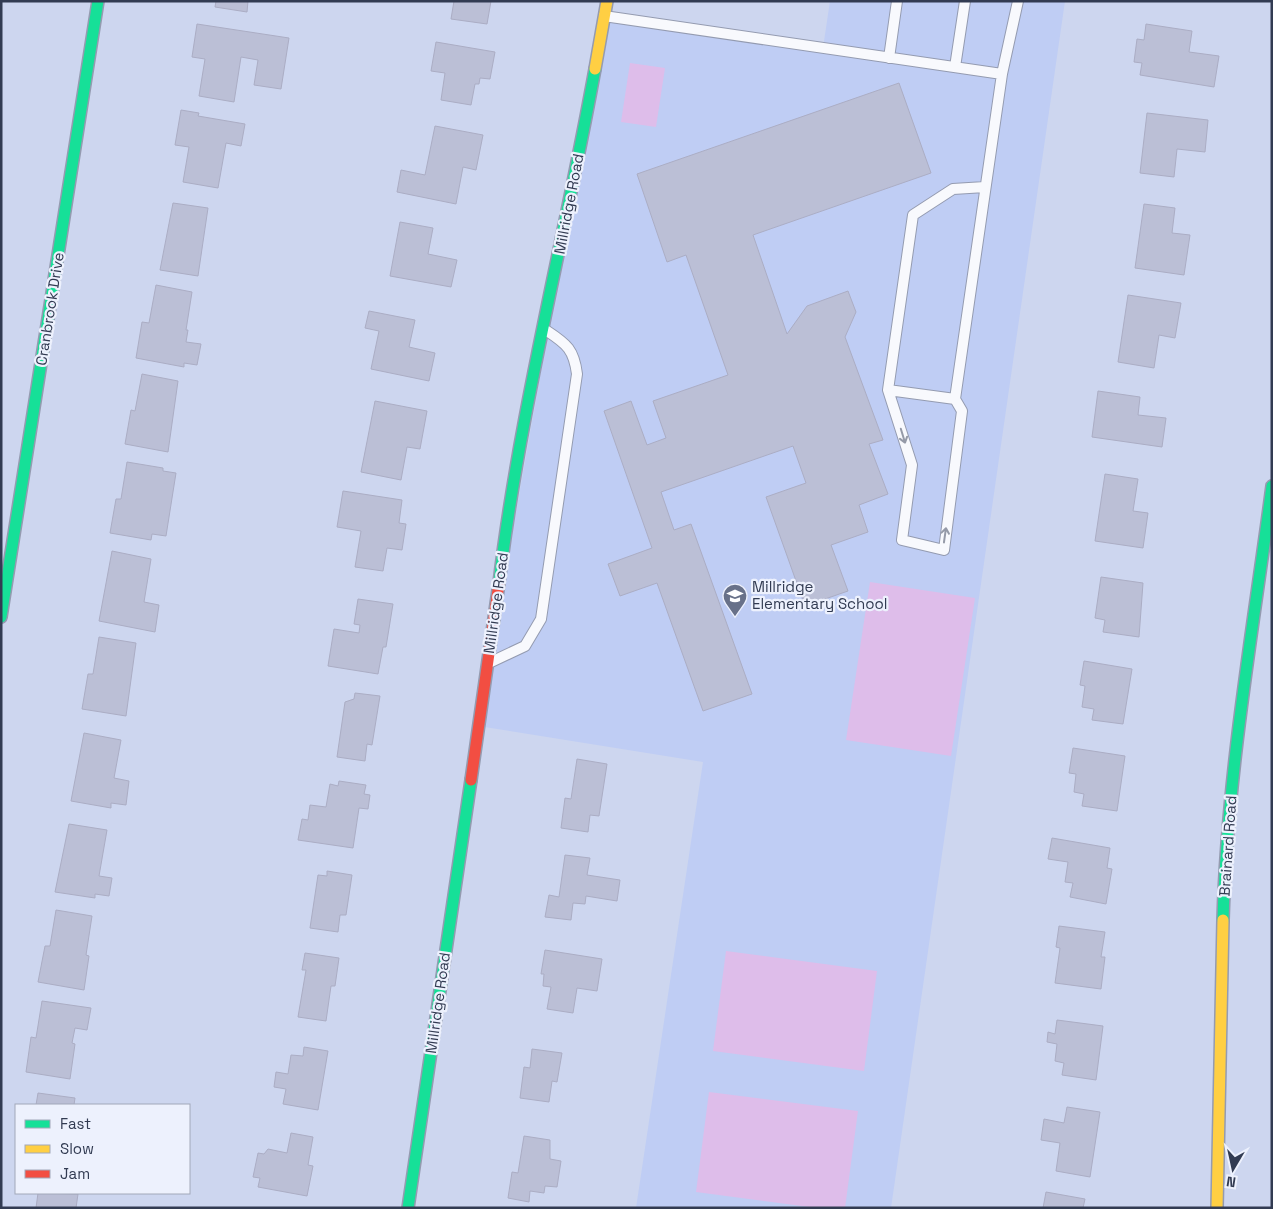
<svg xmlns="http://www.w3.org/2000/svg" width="1273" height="1209" font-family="'Space Grotesk',sans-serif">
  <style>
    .built { fill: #bfcdf4 }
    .green { fill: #debdea }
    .building { fill: #bbbfd6; stroke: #abadc4 }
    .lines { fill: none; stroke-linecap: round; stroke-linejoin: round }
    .lane-casing { stroke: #949bb0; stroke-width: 12 }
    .fast-casing { stroke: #949bb0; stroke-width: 14 }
    .slow-casing { stroke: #949bb0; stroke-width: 14 }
    .jam-casing { stroke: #949bb0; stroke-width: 14 }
    .lane { stroke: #f8f9fd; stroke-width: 10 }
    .fast { stroke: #16e098; stroke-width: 11 }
    .slow { stroke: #ffcf43; stroke-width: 11 }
    .jam { stroke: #f24e42; stroke-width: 11 }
    .oneway { stroke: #959aa8 }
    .labels { text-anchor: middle; stroke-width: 4.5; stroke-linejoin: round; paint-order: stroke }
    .street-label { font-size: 15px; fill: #323b52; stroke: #edf1fd }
    .poi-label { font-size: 15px; fill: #323b52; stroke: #edf1fd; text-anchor: start }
  </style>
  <rect width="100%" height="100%" fill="#cdd6ef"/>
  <path class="built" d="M 830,1 L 1065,1 L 891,1208 L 636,1208 L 703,762 L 478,726 L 604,16 L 823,48 Z"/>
  <path class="green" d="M 630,63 L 665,68 L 656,127 L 621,122 Z
    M 870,582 L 975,598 L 951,756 L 846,740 Z
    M 726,951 L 877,971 L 864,1071 L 713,1051 Z
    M 709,1092 L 858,1111 L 845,1208 L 817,1208 L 696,1192 Z"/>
  <path class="building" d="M 216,1 L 248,1 L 247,12 L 215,7 Z
    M 454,1 L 491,1 L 487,24 L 451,19 Z
    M 197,24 L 289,38 L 281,89 L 254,85 L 258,60 L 241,57 L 234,102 L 199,96 L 205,59 L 192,57 Z
    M 1146,24 L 1192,31 L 1189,52 L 1219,56 L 1214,87 L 1140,75 L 1142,63 L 1134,62 L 1137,39 L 1144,40 Z
    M 436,42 L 495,52 L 490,79 L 480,78 L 479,84 L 475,84 L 471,105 L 441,100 L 445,73 L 431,71 Z
    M 899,83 L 931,173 L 753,235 L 787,334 L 807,306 L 848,291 L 856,312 L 845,337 L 883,440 L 869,444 L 888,494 L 859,505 L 868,532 L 831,545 L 848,591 L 805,606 L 766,497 L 806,483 L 793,446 L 661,492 L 674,530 L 691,524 L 752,694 L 703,711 L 657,583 L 620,596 L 608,564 L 652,548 L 604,411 L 631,401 L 647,445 L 666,438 L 653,401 L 728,375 L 686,255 L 667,262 L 637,174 Z
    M 181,110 L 199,113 L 198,116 L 245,124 L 241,146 L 226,143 L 218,188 L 183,182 L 189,147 L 175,145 Z
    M 1147,113 L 1208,120 L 1205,152 L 1177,149 L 1174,177 L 1140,173 Z
    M 435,126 L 483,135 L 476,170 L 463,167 L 456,204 L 397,192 L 401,170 L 425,175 Z
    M 173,203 L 208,208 L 198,276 L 160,270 Z
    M 1144,204 L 1175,208 L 1172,233 L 1190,235 L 1184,275 L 1135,268 Z
    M 400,222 L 433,228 L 428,254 L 457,260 L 451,287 L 390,276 Z
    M 156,285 L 192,292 L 186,330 L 188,330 L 186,342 L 201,344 L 197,365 L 184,363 L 184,367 L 136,358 L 142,322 L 149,323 Z
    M 1128,295 L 1181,303 L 1175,338 L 1159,335 L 1154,368 L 1118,362 Z
    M 369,311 L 415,320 L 409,347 L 435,353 L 429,381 L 371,369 L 379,331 L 365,328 Z
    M 142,374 L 178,381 L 168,452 L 125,444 L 131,410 L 135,411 Z
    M 1098,391 L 1140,397 L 1138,415 L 1166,418 L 1162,447 L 1092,437 Z
    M 375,401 L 427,411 L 420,449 L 407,447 L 401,480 L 361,472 Z
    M 127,462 L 163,468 L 163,471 L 176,473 L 166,536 L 152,534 L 151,540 L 110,533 L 116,499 L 121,499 Z
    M 1105,474 L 1138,479 L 1133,511 L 1148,513 L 1143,548 L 1095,541 Z
    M 343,491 L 402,500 L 399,523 L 406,524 L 402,550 L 387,548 L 383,571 L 355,567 L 361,531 L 337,527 Z
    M 112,551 L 151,559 L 144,602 L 159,605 L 155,632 L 99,621 Z
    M 1101,577 L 1143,583 L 1139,637 L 1103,632 L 1105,620 L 1095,618 Z
    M 358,599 L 393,604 L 386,647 L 383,647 L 378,674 L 328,666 L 334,629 L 359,633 L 360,625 L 354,624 Z
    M 99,637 L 136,643 L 126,716 L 82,709 L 88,674 L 93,674 Z
    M 1084,661 L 1132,669 L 1123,724 L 1092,720 L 1094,709 L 1082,707 L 1085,686 L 1080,685 Z
    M 355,693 L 380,696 L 372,745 L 367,744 L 365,761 L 337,757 L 345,702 L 354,699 Z
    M 84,733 L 121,740 L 114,778 L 129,781 L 126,805 L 111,803 L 111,808 L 71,801 Z
    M 1073,748 L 1125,756 L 1117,811 L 1082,806 L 1084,794 L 1074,792 L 1076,774 L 1069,773 Z
    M 577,759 L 607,764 L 599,816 L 590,815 L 588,832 L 561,828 L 565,798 L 571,799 Z
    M 339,781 L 366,785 L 364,794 L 370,795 L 368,809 L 359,808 L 353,848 L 298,840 L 302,819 L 308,820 L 310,805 L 326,807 L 330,784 L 338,786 Z
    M 69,824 L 107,830 L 99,876 L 112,878 L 109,896 L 95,894 L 95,898 L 55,892 Z
    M 1052,838 L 1110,848 L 1107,868 L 1112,869 L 1106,904 L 1070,897 L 1073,883 L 1065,882 L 1068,862 L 1048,859 Z
    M 565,855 L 590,858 L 587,875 L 620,880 L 617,901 L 586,896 L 585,904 L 573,903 L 571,920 L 545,917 L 549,895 L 559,897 Z
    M 327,871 L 352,875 L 346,915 L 340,915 L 338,932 L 310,928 L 318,875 L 327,876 Z
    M 56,910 L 92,916 L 86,955 L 89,956 L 84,990 L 38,982 L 45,946 L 50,946 Z
    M 1059,926 L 1105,932 L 1101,957 L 1105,957 L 1101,989 L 1055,983 L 1060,948 L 1056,947 Z
    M 545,950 L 602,959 L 597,991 L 577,988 L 573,1013 L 547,1009 L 551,987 L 543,986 L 544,974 L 541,974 Z
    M 305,953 L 339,958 L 335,986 L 331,986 L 326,1021 L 298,1017 L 306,970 L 302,970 Z
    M 42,1001 L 91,1008 L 87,1030 L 75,1028 L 72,1043 L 75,1044 L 70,1079 L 26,1072 L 31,1037 L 36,1038 Z
    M 1057,1020 L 1103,1026 L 1096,1080 L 1062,1075 L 1064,1063 L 1055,1061 L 1057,1044 L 1047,1042 L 1048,1032 L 1055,1034 Z
    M 304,1047 L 328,1051 L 318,1110 L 283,1104 L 286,1089 L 274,1087 L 276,1072 L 288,1074 L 291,1055 L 303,1056 Z
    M 532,1049 L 562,1053 L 557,1082 L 552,1081 L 549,1102 L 520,1098 L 524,1067 L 530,1068 Z
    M 38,1093 L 75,1098 L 74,1105 L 36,1105 Z
    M 1067,1107 L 1100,1112 L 1090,1177 L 1056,1171 L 1060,1143 L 1041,1140 L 1044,1119 L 1064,1123 Z
    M 291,1133 L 313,1137 L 308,1165 L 313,1166 L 307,1196 L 258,1187 L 260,1178 L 253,1177 L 258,1153 L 264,1154 L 268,1149 L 287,1153 Z
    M 524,1136 L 550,1140 L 550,1159 L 561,1161 L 557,1187 L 545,1186 L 544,1193 L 530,1191 L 529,1202 L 508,1198 L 512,1172 L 518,1173 Z
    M 1046,1192 L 1085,1199 L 1083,1208 L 1043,1208 Z
    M 38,1193 L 78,1194 L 76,1208 L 36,1208 Z"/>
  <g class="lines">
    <defs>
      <path id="lane" d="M 604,16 L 1002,74
        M 889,58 L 897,1
        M 955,67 L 965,1
        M 985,187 L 953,189 L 913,215 L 888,390 L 955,399 L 1002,74 L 1018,1
        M 888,390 L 912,465 L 902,540 L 944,550 L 962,411 L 955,399
        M 491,662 L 525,646 L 541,619 L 577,374 C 574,350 567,344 547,331"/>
      <path id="fast" d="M 499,583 C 520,410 564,241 595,69
        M 1,617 L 98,1
        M 1223,920 C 1227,775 1253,630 1272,486
        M 408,1208 L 471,780"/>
      <path id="slow" d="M 595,69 L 607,1
        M 1217,1208 L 1223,920"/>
      <path id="jam" d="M 471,780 L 499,583"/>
    </defs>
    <use href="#lane" class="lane-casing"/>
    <use href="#fast" class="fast-casing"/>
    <use href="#slow" class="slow-casing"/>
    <use href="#jam" class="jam-casing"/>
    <use href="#lane" class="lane"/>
    <use href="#fast" class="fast"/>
    <use href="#slow" class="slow"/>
    <use href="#jam" class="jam"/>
  </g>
  <defs><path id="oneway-shaft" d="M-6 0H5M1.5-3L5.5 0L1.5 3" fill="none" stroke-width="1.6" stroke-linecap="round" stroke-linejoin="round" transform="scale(1.25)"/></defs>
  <g class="oneway">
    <use href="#oneway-shaft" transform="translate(903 436) rotate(73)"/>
    <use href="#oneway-shaft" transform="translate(945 535) rotate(-82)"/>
  </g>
  <defs>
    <symbol id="school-pin" viewBox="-11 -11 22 30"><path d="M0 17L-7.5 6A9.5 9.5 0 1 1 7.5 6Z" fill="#687189" stroke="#edf1fd"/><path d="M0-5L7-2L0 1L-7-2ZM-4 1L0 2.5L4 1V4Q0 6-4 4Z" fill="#fff"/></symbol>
  </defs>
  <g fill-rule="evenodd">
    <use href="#school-pin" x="721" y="582" width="28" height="38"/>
  </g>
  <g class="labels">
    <g class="street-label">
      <text transform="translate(569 204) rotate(-79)" y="5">Millridge Road</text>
      <text transform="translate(50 309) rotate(-81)" y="5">Cranbrook Drive</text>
      <text transform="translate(496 603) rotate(-82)" y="5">Millridge Road</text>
      <text transform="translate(1228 846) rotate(-86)" y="5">Brainard Road</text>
      <text transform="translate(438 1003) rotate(-82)" y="5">Millridge Road</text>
    </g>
    <g class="poi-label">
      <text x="752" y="592">Millridge<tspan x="752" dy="17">Elementary School</tspan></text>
    </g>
  </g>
  <rect width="1273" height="1209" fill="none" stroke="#323b52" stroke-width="5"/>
  <rect x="15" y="1104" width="175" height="90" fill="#edf1fd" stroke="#a2a8b9"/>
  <rect x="25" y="1120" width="25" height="8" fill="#16e098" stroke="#a2a8b9"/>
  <text x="60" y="1129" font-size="15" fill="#323b52">Fast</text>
  <rect x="25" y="1145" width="25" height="8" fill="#ffcf43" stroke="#a2a8b9"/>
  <text x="60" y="1154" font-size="15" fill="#323b52">Slow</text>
  <rect x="25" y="1170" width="25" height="8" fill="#f24e42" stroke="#a2a8b9"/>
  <text x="60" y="1179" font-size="15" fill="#323b52">Jam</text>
  <g transform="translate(1233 1169) rotate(189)" stroke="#edf1fd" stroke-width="4" paint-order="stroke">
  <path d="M0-4L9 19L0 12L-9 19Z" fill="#323b52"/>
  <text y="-8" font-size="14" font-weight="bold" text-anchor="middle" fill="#323b52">N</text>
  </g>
</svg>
